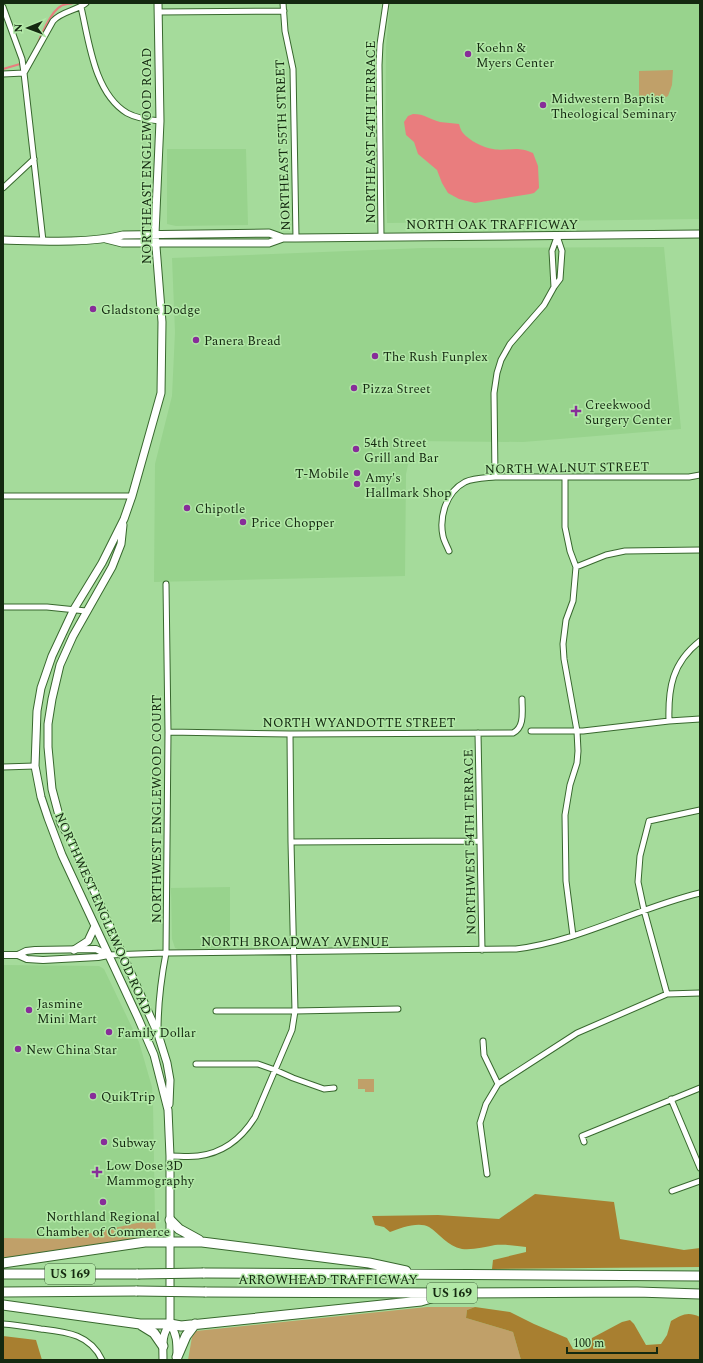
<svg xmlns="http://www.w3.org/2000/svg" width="703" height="1363" font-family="Spectral,serif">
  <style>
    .built { fill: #98d38d }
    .green { fill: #c0a069 }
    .forest { fill: #a87f30 }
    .water { fill: #e97d7e }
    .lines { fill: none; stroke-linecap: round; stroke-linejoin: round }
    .stream { stroke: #e97d7e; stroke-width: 2 }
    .minor-casing { stroke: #38682e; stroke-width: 7 }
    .tertiary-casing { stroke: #38682e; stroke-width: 8 }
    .secondary-casing { stroke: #38682e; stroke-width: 9 }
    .motorway-casing { stroke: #38682e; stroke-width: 11 }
    .minor { stroke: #fff; stroke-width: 5 }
    .tertiary { stroke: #fff; stroke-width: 6 }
    .secondary { stroke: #fff; stroke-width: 7 }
    .motorway { stroke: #fff; stroke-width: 9 }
    .motorway-bridge-casing { stroke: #38682e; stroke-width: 11; stroke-linecap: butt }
    .motorway-bridge { stroke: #fff; stroke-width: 9 }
    .poi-dot { fill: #872d99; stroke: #b2e8a7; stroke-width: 1.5 }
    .labels { text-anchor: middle; stroke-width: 3; stroke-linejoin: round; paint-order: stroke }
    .shield { fill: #b2e8a7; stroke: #43623d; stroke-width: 1 }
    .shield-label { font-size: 12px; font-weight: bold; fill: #142910 }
    .poi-label { font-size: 13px; fill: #142910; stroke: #b2e8a7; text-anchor: start }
    .street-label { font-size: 13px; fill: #142910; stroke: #b2e8a7 }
  </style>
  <rect width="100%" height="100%" fill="#a5db9b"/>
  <path class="built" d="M 390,3 L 700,3 L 700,219 L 387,223 L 385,164 L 386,47 Z
    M 167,149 L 246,149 L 248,225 L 176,226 L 167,224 Z
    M 664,247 L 681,429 L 523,442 L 413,441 L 406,474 L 405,576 L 154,582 L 155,464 L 172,396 L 175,332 L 172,258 L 423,248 Z
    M 230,887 L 230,948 L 178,949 L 175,948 L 172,939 L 171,888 Z
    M 3,965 L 99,966 L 104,969 L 139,1042 L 152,1087 L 153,1103 L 155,1219 L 64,1239 L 3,1238 Z"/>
  <path class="green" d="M 673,70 L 672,85 L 668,96 L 659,101 L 639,101 L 639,71 Z
    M 358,1079 L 374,1079 L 374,1092 L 365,1092 L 365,1089 L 358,1089 Z
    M 155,1219 L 156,1231 L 147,1237 L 3,1258 L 3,1238 L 64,1239 Z
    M 427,1307 L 475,1307 L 467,1310 L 466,1318 L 513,1332 L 521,1360 L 188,1360 L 192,1337 L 196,1331 Z"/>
  <path class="forest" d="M 535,1194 L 614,1202 L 620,1239 L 684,1250 L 700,1248 L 700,1267 L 492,1269 L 493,1260 L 526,1252 L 526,1247 C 517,1246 505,1244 495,1245 C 484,1247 474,1250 462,1249 C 447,1246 440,1234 429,1227 C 419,1221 400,1228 390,1232 L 384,1227 L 375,1225 L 372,1216 L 438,1215 L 499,1219 Z
    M 475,1307 L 510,1312 L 534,1324 L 567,1338 L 573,1349 L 582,1350 L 589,1348 L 592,1338 L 622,1322 L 630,1320 L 634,1324 L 646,1345 L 661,1344 L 667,1335 L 671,1321 C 682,1315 687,1311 700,1317 L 700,1360 L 521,1360 L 513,1332 L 466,1318 L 467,1310 Z
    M 3,1336 L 36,1340 L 42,1360 L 3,1360 Z"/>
  <path class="water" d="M 413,114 C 425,114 429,119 440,122 C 446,123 453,123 459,124 C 460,127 461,131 463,133 C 469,140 483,148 493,149 C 509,152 515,145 533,153 L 538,166 L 539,188 L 534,193 L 530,194 L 475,203 L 459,199 L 448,193 L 442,183 L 437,170 L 418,154 L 414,142 L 406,135 L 404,122 L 408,116 Z"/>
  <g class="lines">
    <path class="stream" d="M 36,48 C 40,37 51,11 61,6 C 64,4 70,4 73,3
      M 3,69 L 20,64"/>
    <defs>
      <path id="minor" d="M 283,3 L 285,31 L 293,69 L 296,238
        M 3,7 L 22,59 L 24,73 L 3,74
        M 81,7 C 89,41 94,93 127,113 C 136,118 149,120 160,121
        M 158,12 L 284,11
        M 3,188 L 34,159
        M 381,237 L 379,65 L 380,44 L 386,3
        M 43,241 L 24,73 L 53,21 C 62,11 76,11 86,3
        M 554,287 L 552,251 L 557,237
        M 495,477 L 494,393 L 497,373 L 501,360 L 510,344 L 544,305 L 554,287 L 560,279 L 562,251 L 557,236
        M 565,477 L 565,527 L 570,551 L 576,567 L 573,601 L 566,620 L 563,644 L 564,659 L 577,731 L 578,751 L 577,763 L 570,785 L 565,815 L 566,881 L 573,936
        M 3,496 L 132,496
        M 449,551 C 447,546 444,541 443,536 C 439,517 446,492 465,482 C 474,478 486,478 495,477 L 689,477 L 700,475
        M 576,567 L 606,555 L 625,551 L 700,550
        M 3,607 L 47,607 L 86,611
        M 669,721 C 668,688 672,663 700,641
        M 531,731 L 583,731 L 669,721 L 700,719
        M 168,732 L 290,734 L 513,733 C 525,727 522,711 522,699
        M 478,733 L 482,950
        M 3,767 L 35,766
        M 291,842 L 479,841
        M 108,955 L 166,953 L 516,949 C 580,941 637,908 700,893
        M 667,994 L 644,910 L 638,882 L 640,856 L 649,821 L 700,810
        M 216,1011 L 295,1011 L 398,1009
        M 158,1031 C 158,1004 161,979 166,953 L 168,732 L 166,584
        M 483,1041 L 484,1055 L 498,1084
        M 196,1064 L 258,1064 L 275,1070 L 293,1078 L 324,1089 L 334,1088
        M 671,1099 L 700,1168
        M 584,1142 L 582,1136 L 700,1088
        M 170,1156 C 179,1156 189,1157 198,1156 C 223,1153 242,1138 255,1117 L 292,1030 L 295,1011 L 291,842 L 290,734
        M 487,1174 L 480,1123 L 486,1104 L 498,1084 L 577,1033 L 667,994 L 700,993
        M 672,1191 L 700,1181
        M 3,1324 C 16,1325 28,1327 41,1329 C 66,1332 90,1334 102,1360"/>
      <path id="tertiary" d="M 3,955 L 18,955 L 26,951 L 35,950 L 96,949 L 108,955
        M 18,955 L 27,959 L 43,960 L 98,957 L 108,955"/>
      <path id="secondary" d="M 158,3 L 160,121 L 155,234 L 162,322 L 161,393 L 132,496 L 124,519 L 102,563 L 74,609 L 52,656 L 41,688 L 37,711 L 35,766 L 41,797 L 48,818 L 62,855 L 138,1018 L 154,1055 L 168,1110 L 170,1156 L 170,1324 C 177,1334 177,1343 177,1355
        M 106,239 L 122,243 L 269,243 L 283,238 L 296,238 L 700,234
        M 3,240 C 40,241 87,244 123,235 L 269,233 L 283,238
        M 123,525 L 121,544 L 112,567 L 73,636 L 60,665 L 52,699 L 48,724 L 48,747 L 52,789 L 61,823 L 75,848 L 158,1034 L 167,1063 L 170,1080 L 169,1104
        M 74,950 L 88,941 L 95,926
        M 163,1360 C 163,1346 161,1335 170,1324"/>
      <path id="motorway" d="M 170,1220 L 179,1229 L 199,1240
        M 3,1263 L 145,1242 L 202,1242 L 369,1263 L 406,1271
        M 203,1273 L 700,1276
        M 3,1274 L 138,1274
        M 3,1292 L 137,1291
        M 205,1292 L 452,1293 L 637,1292 L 700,1294
        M 3,1305 L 140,1324 L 170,1324 L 181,1326 L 421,1301 L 438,1296
        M 141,1325 L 154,1333 L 163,1346
        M 177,1357 L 186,1336 L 195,1324"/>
    </defs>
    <use href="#minor" class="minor-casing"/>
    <use href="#tertiary" class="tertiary-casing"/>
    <use href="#secondary" class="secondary-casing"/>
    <use href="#motorway" class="motorway-casing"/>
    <use href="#minor" class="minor"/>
    <use href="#tertiary" class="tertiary"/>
    <use href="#secondary" class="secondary"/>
    <use href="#motorway" class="motorway"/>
    <defs>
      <path id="motorway-bridge" d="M 138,1274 L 203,1273
        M 137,1291 L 205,1292"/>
    </defs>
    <use href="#motorway-bridge" class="motorway-bridge-casing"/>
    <use href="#motorway-bridge" class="motorway-bridge"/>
  </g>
  <g class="poi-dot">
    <circle cx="468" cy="54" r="4"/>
    <circle cx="543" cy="105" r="4"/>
    <circle cx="93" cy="309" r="4"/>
    <circle cx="196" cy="340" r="4"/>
    <circle cx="375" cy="356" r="4"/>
    <circle cx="354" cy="388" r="4"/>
    <path d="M574 405h4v4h4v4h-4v4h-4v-4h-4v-4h4z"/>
    <circle cx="356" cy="449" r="4"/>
    <circle cx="357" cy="473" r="4"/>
    <circle cx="357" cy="484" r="4"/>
    <circle cx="187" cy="508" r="4"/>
    <circle cx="243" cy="522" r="4"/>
    <circle cx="29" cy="1010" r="4"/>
    <circle cx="109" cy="1032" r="4"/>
    <circle cx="18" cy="1049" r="4"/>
    <circle cx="93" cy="1096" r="4"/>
    <circle cx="104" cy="1142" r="4"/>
    <path d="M95 1166h4v4h4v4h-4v4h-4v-4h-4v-4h4z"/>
    <circle cx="103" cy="1202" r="4"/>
  </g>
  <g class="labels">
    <g class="shield">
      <rect x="45" y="1264" width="50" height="20" rx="3"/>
      <rect x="427" y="1283" width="50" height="20" rx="3"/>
    </g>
    <g class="shield-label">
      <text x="70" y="1278">US 169</text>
      <text x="452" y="1297">US 169</text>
    </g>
    <g class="poi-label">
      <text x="476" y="52">Koehn &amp;<tspan x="476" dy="15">Myers Center</tspan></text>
      <text x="551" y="103">Midwestern Baptist<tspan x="551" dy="15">Theological Seminary</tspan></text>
      <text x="101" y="314">Gladstone Dodge</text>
      <text x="204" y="345">Panera Bread</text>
      <text x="383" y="361">The Rush Funplex</text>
      <text x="362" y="393">Pizza Street</text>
      <text x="585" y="409">Creekwood<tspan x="585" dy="15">Surgery Center</tspan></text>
      <text x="364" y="447">54th Street<tspan x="364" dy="15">Grill and Bar</tspan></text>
      <text x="349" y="478" text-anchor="end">T-Mobile</text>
      <text x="365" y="482">Amy's<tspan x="365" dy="15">Hallmark Shop</tspan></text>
      <text x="195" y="513">Chipotle</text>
      <text x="251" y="527">Price Chopper</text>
      <text x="37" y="1008">Jasmine<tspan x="37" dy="15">Mini Mart</tspan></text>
      <text x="117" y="1037">Family Dollar</text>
      <text x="26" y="1054">New China Star</text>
      <text x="101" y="1101">QuikTrip</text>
      <text x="112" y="1147">Subway</text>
      <text x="106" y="1170">Low Dose 3D<tspan x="106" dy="15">Mammography</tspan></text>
      <text x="103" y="1221" text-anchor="middle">Northland Regional<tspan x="103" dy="15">Chamber of Commerce</tspan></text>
    </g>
    <g class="street-label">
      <text transform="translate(370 132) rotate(-90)" y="5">NORTHEAST 54TH TERRACE</text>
      <text transform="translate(282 145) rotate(-92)" y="5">NORTHEAST 55TH STREET</text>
      <text transform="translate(146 156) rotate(-90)" y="5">NORTHEAST ENGLEWOOD ROAD</text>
      <text x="492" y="229">NORTH OAK TRAFFICWAY</text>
      <text transform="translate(567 467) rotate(-1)" y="5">NORTH WALNUT STREET</text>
      <text x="359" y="727">NORTH WYANDOTTE STREET</text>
      <text transform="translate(156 809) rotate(-90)" y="5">NORTHWEST ENGLEWOOD COURT</text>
      <text transform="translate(469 842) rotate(-91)" y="5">NORTHWEST 54TH TERRACE</text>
      <text transform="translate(104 913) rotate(66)" y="5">NORTHWEST ENGLEWOOD ROAD</text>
      <text x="295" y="946">NORTH BROADWAY AVENUE</text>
      <text x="328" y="1284">ARROWHEAD TRAFFICWAY</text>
    </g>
  </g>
  <rect width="703" height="1363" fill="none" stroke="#142910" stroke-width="8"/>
  <g transform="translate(28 28) rotate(269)" stroke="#b2e8a7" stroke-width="3" paint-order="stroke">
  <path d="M0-3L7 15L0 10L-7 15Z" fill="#142910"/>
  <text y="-6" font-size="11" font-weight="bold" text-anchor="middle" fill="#142910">N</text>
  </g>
  <path d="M567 1347v6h90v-6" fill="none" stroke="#142910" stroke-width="2"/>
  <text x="573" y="1347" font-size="12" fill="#142910" stroke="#b2e8a7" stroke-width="3" paint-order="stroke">100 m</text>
</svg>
